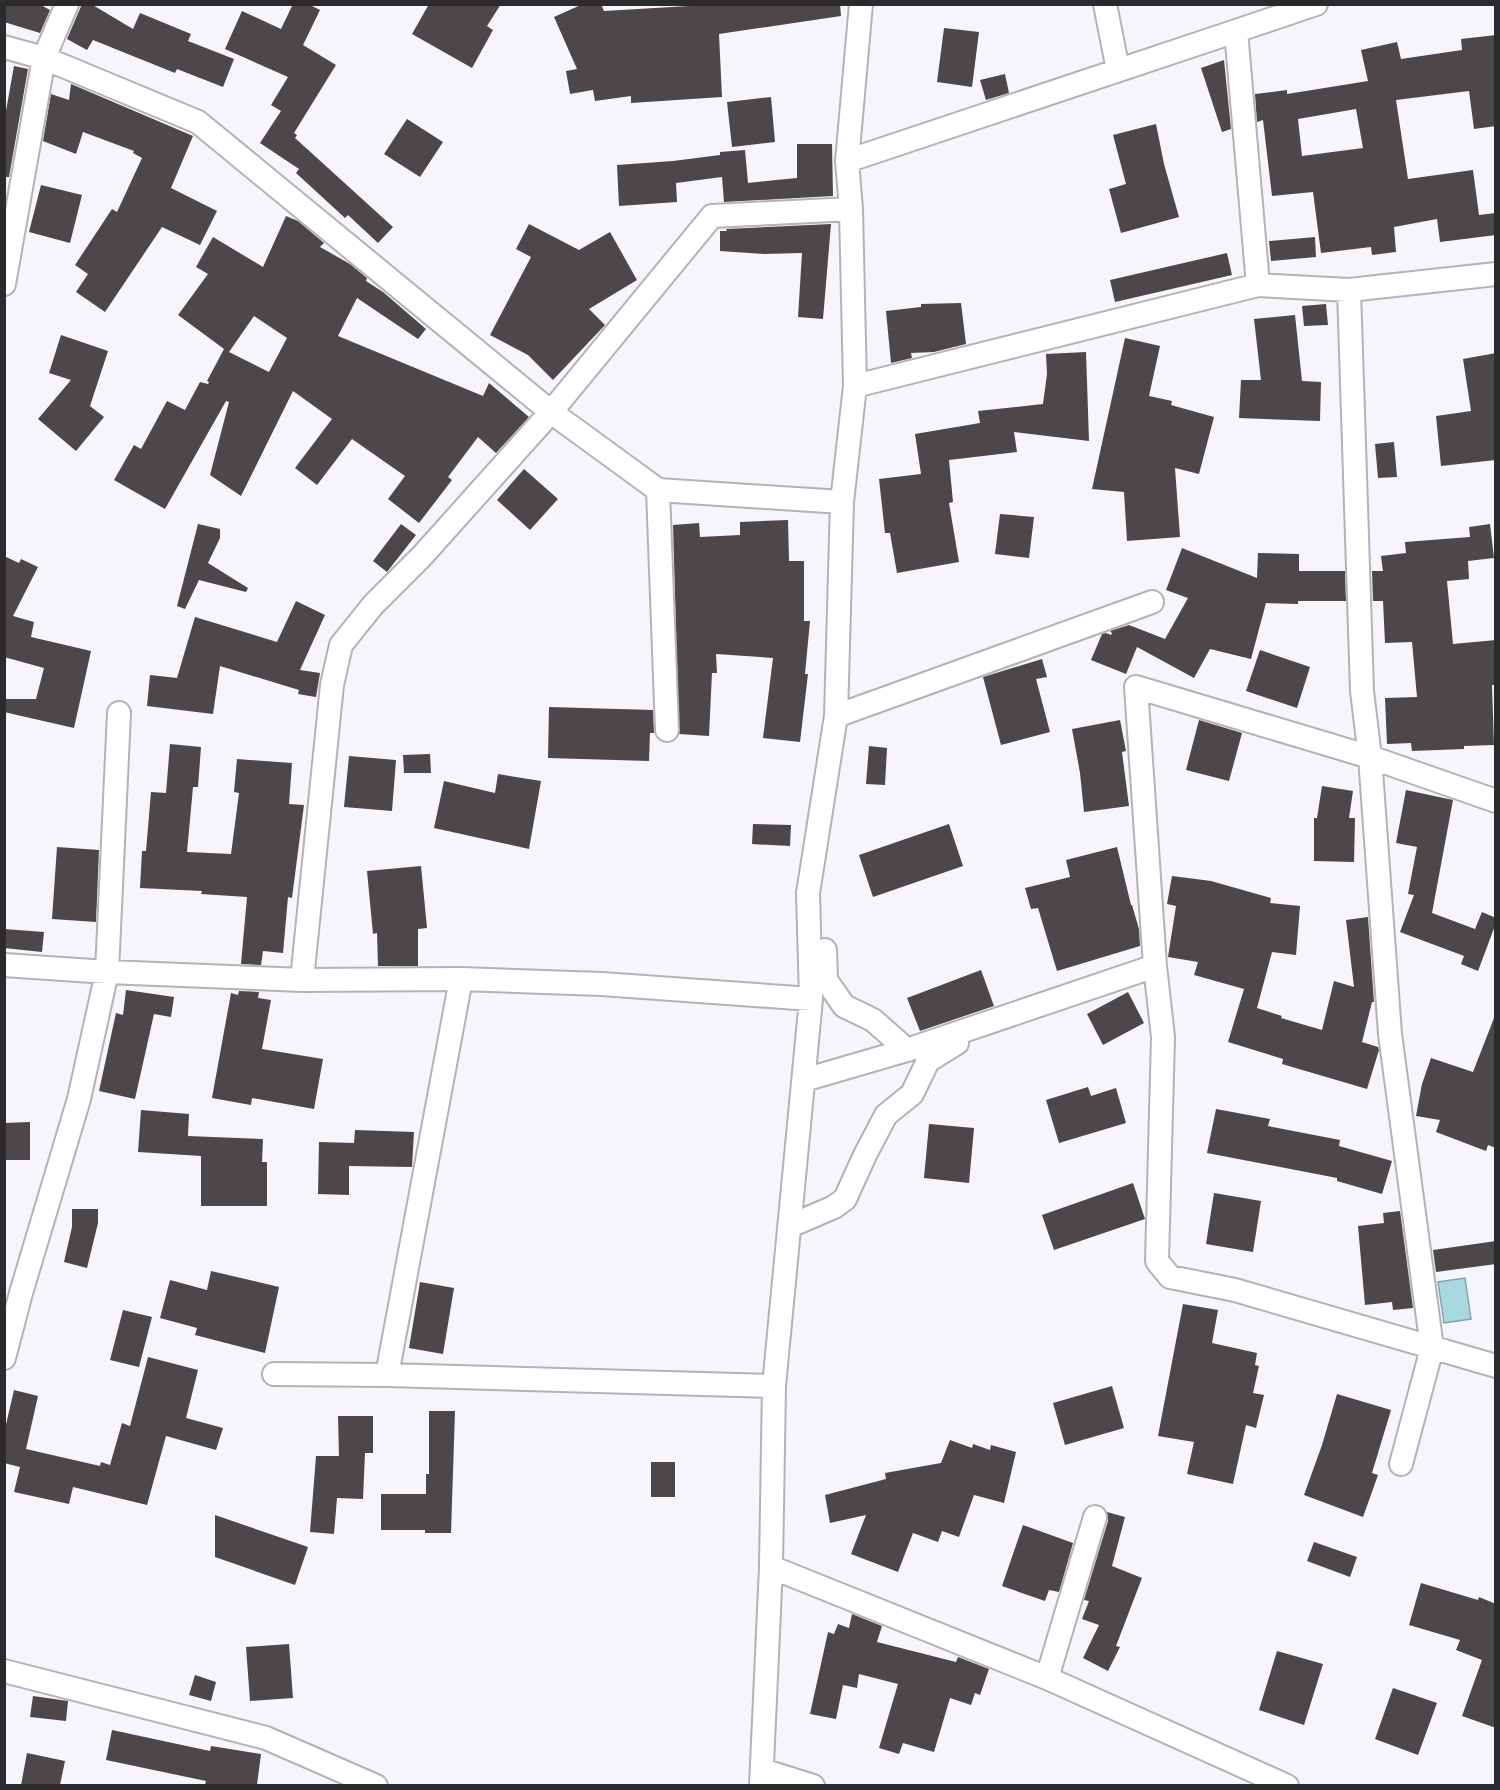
<svg xmlns="http://www.w3.org/2000/svg" width="1500" height="1790" font-family="Arial,sans-serif">
  <style>
    .water { fill: #a8d9e1; stroke: #82a5ab; stroke-width: 1.5 }
    .building { fill: #4d4749; fill-rule: evenodd }
    .lines { fill: none; stroke-linecap: round; stroke-linejoin: round }
    .street-casing { stroke: #b3b2b9; stroke-width: 26 }
    .street { stroke: #fff; stroke-width: 22 }
  </style>
  <rect width="100%" height="100%" fill="#f6f5fc"/>
  <path class="water" d="M 1465,1278 L 1471,1319 L 1444,1323 L 1438,1282 Z"/>
  <path class="building" d="M 4,4 L 39,4 L 50,10 L 40,33 L 4,22 Z
    M 82,4 L 91,4 L 133,29 L 140,13 L 191,34 L 188,41 L 234,59 L 223,87 L 177,69 L 175,73 L 93,40 L 87,50 L 67,39 Z
    M 293,4 L 308,4 L 320,10 L 303,45 L 336,65 L 294,133 L 297,135 L 295,138 L 393,227 L 378,243 L 348,215 L 345,218 L 296,173 L 299,169 L 260,143 L 281,111 L 271,105 L 288,77 L 225,49 L 242,11 L 281,29 Z
    M 429,4 L 501,4 L 487,26 L 493,30 L 472,68 L 412,34 Z
    M 583,4 L 601,4 L 604,11 L 723,4 L 840,4 L 841,16 L 719,34 L 722,97 L 631,103 L 631,96 L 595,101 L 593,90 L 570,94 L 566,71 L 577,69 L 554,17 Z
    M 944,28 L 979,32 L 972,87 L 937,82 Z
    M 1496,35 L 1496,126 L 1474,129 L 1469,91 L 1396,100 L 1408,179 L 1473,170 L 1479,215 L 1496,213 L 1496,235 L 1440,242 L 1437,219 L 1394,227 L 1396,252 L 1372,255 L 1371,247 L 1321,253 L 1313,192 L 1272,196 L 1263,120 L 1257,122 L 1255,94 L 1287,90 L 1287,94 L 1368,81 L 1361,50 L 1397,42 L 1401,59 L 1462,50 L 1461,39 ZM 1356,109 L 1363,148 L 1302,156 L 1298,119 Z
    M 1224,60 L 1231,129 L 1222,132 L 1201,68 Z
    M 14,66 L 28,69 L 9,177 L 4,177 L 4,122 Z
    M 1005,74 L 1009,93 L 986,100 L 980,80 Z
    M 71,84 L 193,136 L 171,188 L 217,211 L 200,245 L 162,227 L 105,312 L 76,292 L 88,274 L 75,265 L 112,209 L 117,212 L 142,158 L 133,153 L 134,151 L 83,132 L 76,154 L 43,141 L 51,94 L 69,100 Z
    M 771,97 L 775,142 L 732,147 L 727,102 Z
    M 407,119 L 443,142 L 420,177 L 384,154 Z
    M 1156,124 L 1164,164 L 1179,217 L 1121,233 L 1109,189 L 1126,184 L 1113,135 Z
    M 797,144 L 832,144 L 833,196 L 724,202 L 722,177 L 676,183 L 677,202 L 619,206 L 617,165 L 673,161 L 720,155 L 720,152 L 745,150 L 748,183 L 776,180 L 797,178 Z
    M 41,185 L 82,195 L 70,243 L 29,232 Z
    M 286,216 L 298,221 L 324,243 L 320,247 L 350,264 L 367,278 L 366,281 L 383,292 L 426,329 L 418,339 L 357,298 L 338,336 L 483,396 L 489,383 L 529,417 L 496,453 L 478,437 L 448,477 L 452,480 L 419,523 L 388,499 L 405,476 L 352,439 L 317,485 L 295,468 L 332,419 L 293,391 L 241,496 L 210,475 L 229,402 L 226,401 L 165,509 L 114,480 L 134,445 L 141,449 L 167,401 L 185,410 L 200,382 L 208,384 L 209,382 L 207,381 L 224,349 L 178,315 L 208,274 L 196,267 L 213,237 L 263,267 ZM 254,316 L 287,338 L 269,372 L 229,352 Z
    M 529,224 L 579,250 L 610,232 L 637,280 L 589,309 L 605,325 L 553,380 L 528,355 L 490,335 L 531,257 L 516,249 Z
    M 831,224 L 823,319 L 798,317 L 802,253 L 764,254 L 720,251 L 720,231 L 727,231 L 726,229 Z
    M 1315,237 L 1316,257 L 1271,261 L 1269,241 Z
    M 1227,253 L 1232,275 L 1115,302 L 1110,280 Z
    M 961,303 L 966,344 L 934,352 L 911,353 L 912,358 L 891,363 L 886,311 L 921,307 L 921,304 Z
    M 1326,304 L 1328,325 L 1304,326 L 1302,306 Z
    M 1295,315 L 1302,381 L 1321,382 L 1320,421 L 1239,418 L 1241,380 L 1261,380 L 1254,319 Z
    M 61,335 L 108,351 L 90,406 L 104,417 L 76,451 L 38,419 L 71,380 L 49,373 Z
    M 1125,338 L 1160,346 L 1149,396 L 1172,401 L 1171,405 L 1214,417 L 1199,474 L 1175,468 L 1180,537 L 1127,541 L 1124,492 L 1092,489 Z
    M 1086,352 L 1089,441 L 1014,432 L 1017,452 L 949,460 L 953,502 L 949,503 L 959,562 L 897,573 L 890,533 L 885,533 L 879,479 L 921,474 L 915,434 L 980,423 L 978,411 L 1043,404 L 1047,374 L 1046,354 Z
    M 1496,353 L 1496,460 L 1441,466 L 1436,416 L 1471,411 L 1463,359 Z
    M 1394,442 L 1397,477 L 1378,478 L 1375,444 Z
    M 524,469 L 558,499 L 530,530 L 497,500 Z
    M 1000,514 L 1034,517 L 1029,558 L 995,554 Z
    M 788,520 L 789,561 L 804,561 L 804,621 L 810,621 L 805,674 L 808,674 L 800,742 L 763,738 L 773,658 L 716,654 L 717,673 L 712,673 L 709,736 L 679,734 L 673,525 L 699,523 L 700,537 L 740,535 L 740,522 Z
    M 198,524 L 220,529 L 220,538 L 208,563 L 248,588 L 246,592 L 199,580 L 185,609 L 177,606 Z
    M 401,524 L 416,535 L 387,572 L 373,561 Z
    M 1490,524 L 1494,558 L 1468,561 L 1469,579 L 1447,581 L 1453,644 L 1496,640 L 1496,685 L 1492,685 L 1494,745 L 1464,746 L 1464,749 L 1412,751 L 1411,743 L 1387,744 L 1385,698 L 1417,697 L 1412,642 L 1385,643 L 1383,601 L 1373,601 L 1372,571 L 1383,571 L 1381,556 L 1406,553 L 1405,542 L 1470,537 L 1469,527 Z
    M 1182,548 L 1257,578 L 1258,553 L 1299,554 L 1299,571 L 1345,571 L 1346,601 L 1298,601 L 1298,604 L 1266,603 L 1251,659 L 1210,649 L 1194,678 L 1137,647 L 1126,674 L 1091,660 L 1102,634 L 1106,633 L 1111,635 L 1112,633 L 1110,631 L 1129,625 L 1165,639 L 1188,598 L 1166,590 Z
    M 4,556 L 19,563 L 21,559 L 38,567 L 13,616 L 34,622 L 31,637 L 91,651 L 74,728 L 4,712 L 4,699 L 36,699 L 44,668 L 4,657 Z
    M 296,601 L 325,615 L 300,670 L 320,673 L 316,697 L 298,694 L 299,690 L 220,666 L 213,714 L 147,706 L 150,675 L 177,678 L 195,617 L 277,642 Z
    M 1260,650 L 1310,667 L 1297,708 L 1246,691 Z
    M 1042,659 L 1047,677 L 1036,679 L 1050,732 L 1001,745 L 983,677 Z
    M 549,707 L 653,710 L 654,733 L 650,733 L 649,761 L 548,758 Z
    M 1120,720 L 1126,751 L 1122,752 L 1129,806 L 1084,812 L 1080,773 L 1072,729 Z
    M 1199,720 L 1242,733 L 1229,781 L 1186,770 Z
    M 170,744 L 201,747 L 198,787 L 193,787 L 187,852 L 231,854 L 239,793 L 234,792 L 237,759 L 292,763 L 289,804 L 304,805 L 292,898 L 288,897 L 283,953 L 263,951 L 261,965 L 241,964 L 247,897 L 201,894 L 202,891 L 140,888 L 142,851 L 146,851 L 151,792 L 166,793 Z
    M 869,746 L 887,748 L 885,785 L 866,784 Z
    M 430,754 L 431,773 L 404,773 L 403,755 Z
    M 349,756 L 396,760 L 392,811 L 344,807 Z
    M 498,774 L 541,781 L 529,849 L 434,828 L 444,781 L 495,793 Z
    M 1322,786 L 1353,791 L 1349,818 L 1355,818 L 1354,862 L 1314,861 L 1314,818 L 1317,818 Z
    M 1406,790 L 1453,800 L 1432,913 L 1475,929 L 1482,912 L 1496,918 L 1496,923 L 1478,971 L 1461,964 L 1464,956 L 1400,932 L 1414,895 L 1408,894 L 1417,847 L 1396,843 Z
    M 753,824 L 791,825 L 790,846 L 752,844 Z
    M 949,824 L 963,866 L 873,897 L 859,855 Z
    M 57,847 L 99,850 L 96,922 L 52,919 Z
    M 1117,847 L 1131,905 L 1132,905 L 1139,929 L 1140,946 L 1057,971 L 1038,908 L 1031,909 L 1025,888 L 1070,877 L 1066,860 Z
    M 421,866 L 427,928 L 418,929 L 418,966 L 378,966 L 377,933 L 373,934 L 367,871 Z
    M 1172,876 L 1211,881 L 1271,898 L 1270,903 L 1300,906 L 1296,955 L 1272,952 L 1257,1008 L 1282,1016 L 1281,1018 L 1322,1030 L 1334,981 L 1354,987 L 1346,920 L 1368,917 L 1374,1002 L 1372,1002 L 1362,1042 L 1378,1047 L 1379,1050 L 1367,1089 L 1282,1064 L 1283,1059 L 1228,1042 L 1244,989 L 1194,975 L 1198,962 L 1168,957 L 1176,906 L 1167,904 Z
    M 4,929 L 44,932 L 42,952 L 4,948 Z
    M 981,970 L 994,1006 L 920,1031 L 907,998 Z
    M 126,990 L 174,997 L 171,1017 L 154,1014 L 135,1099 L 99,1091 L 116,1013 L 123,1015 Z
    M 239,991 L 259,992 L 258,998 L 271,1000 L 262,1049 L 323,1059 L 314,1109 L 252,1098 L 251,1105 L 212,1098 L 231,993 L 238,995 Z
    M 1128,992 L 1144,1023 L 1103,1045 L 1087,1014 Z
    M 1494,1018 L 1496,1148 L 1488,1145 L 1486,1151 L 1436,1132 L 1440,1120 L 1416,1116 L 1422,1084 L 1431,1058 L 1473,1072 Z
    M 1088,1087 L 1091,1096 L 1116,1088 L 1126,1123 L 1059,1143 L 1046,1100 Z
    M 1216,1109 L 1270,1119 L 1268,1126 L 1340,1140 L 1339,1146 L 1392,1161 L 1382,1194 L 1337,1181 L 1337,1178 L 1207,1153 Z
    M 141,1110 L 189,1114 L 188,1136 L 263,1139 L 262,1162 L 267,1162 L 267,1206 L 201,1206 L 201,1156 L 138,1152 Z
    M 30,1122 L 30,1160 L 4,1160 L 4,1123 Z
    M 929,1124 L 974,1128 L 969,1183 L 924,1178 Z
    M 355,1130 L 414,1132 L 412,1167 L 349,1166 L 349,1195 L 318,1194 L 319,1142 L 354,1143 Z
    M 1133,1183 L 1145,1219 L 1054,1250 L 1042,1215 Z
    M 1214,1193 L 1261,1201 L 1253,1252 L 1206,1244 Z
    M 72,1209 L 98,1209 L 98,1223 L 87,1268 L 64,1262 L 72,1227 Z
    M 1400,1211 L 1413,1308 L 1393,1310 L 1392,1302 L 1365,1305 L 1358,1226 L 1384,1223 L 1383,1213 Z
    M 1496,1241 L 1496,1264 L 1436,1272 L 1433,1250 Z
    M 211,1271 L 279,1287 L 265,1353 L 195,1335 L 197,1328 L 160,1318 L 170,1280 L 207,1290 Z
    M 420,1282 L 454,1288 L 443,1354 L 409,1348 Z
    M 1183,1304 L 1218,1310 L 1212,1343 L 1257,1353 L 1255,1365 L 1259,1366 L 1253,1393 L 1264,1395 L 1256,1428 L 1246,1425 L 1233,1484 L 1187,1474 L 1194,1442 L 1158,1436 Z
    M 123,1310 L 152,1317 L 139,1367 L 110,1360 Z
    M 148,1357 L 198,1370 L 186,1418 L 223,1428 L 216,1450 L 166,1436 L 147,1505 L 73,1487 L 69,1504 L 14,1492 L 20,1467 L 4,1463 L 4,1433 L 14,1390 L 38,1396 L 26,1449 L 100,1466 L 101,1462 L 110,1465 L 122,1423 L 130,1426 Z
    M 1112,1386 L 1124,1428 L 1065,1445 L 1053,1403 Z
    M 1337,1394 L 1391,1410 L 1372,1473 L 1378,1475 L 1363,1517 L 1304,1495 L 1322,1445 Z
    M 429,1411 L 455,1411 L 451,1533 L 425,1533 L 425,1530 L 381,1530 L 381,1494 L 426,1494 L 426,1474 L 429,1474 Z
    M 338,1416 L 373,1416 L 373,1453 L 365,1453 L 363,1499 L 337,1498 L 334,1534 L 310,1532 L 316,1456 L 339,1456 Z
    M 950,1440 L 972,1448 L 973,1444 L 990,1450 L 991,1445 L 1016,1452 L 1004,1503 L 974,1495 L 959,1537 L 942,1531 L 938,1542 L 913,1533 L 898,1572 L 851,1554 L 866,1515 L 830,1523 L 825,1495 L 886,1479 L 885,1473 L 941,1463 Z
    M 651,1462 L 675,1462 L 675,1497 L 651,1497 Z
    M 1107,1512 L 1125,1517 L 1112,1566 L 1142,1578 L 1116,1646 L 1120,1647 L 1108,1671 L 1083,1658 L 1099,1625 L 1082,1619 L 1089,1601 L 1084,1600 L 1108,1521 Z
    M 215,1515 L 308,1547 L 295,1585 L 215,1557 Z
    M 1023,1525 L 1073,1543 L 1059,1592 L 1049,1590 L 1045,1601 L 1002,1586 Z
    M 1314,1542 L 1357,1557 L 1350,1577 L 1307,1561 Z
    M 1421,1583 L 1478,1600 L 1479,1597 L 1496,1604 L 1496,1728 L 1462,1716 L 1482,1660 L 1456,1650 L 1460,1640 L 1409,1625 Z
    M 852,1614 L 882,1626 L 877,1642 L 956,1662 L 958,1657 L 989,1669 L 980,1695 L 975,1693 L 971,1705 L 950,1698 L 934,1752 L 903,1743 L 899,1754 L 879,1748 L 898,1684 L 859,1674 L 857,1688 L 843,1685 L 836,1719 L 810,1714 L 828,1632 L 834,1634 L 838,1624 L 849,1628 Z
    M 289,1644 L 293,1698 L 250,1701 L 246,1647 Z
    M 1277,1651 L 1323,1664 L 1304,1725 L 1259,1710 Z
    M 195,1675 L 216,1682 L 211,1701 L 189,1695 Z
    M 1393,1688 L 1437,1703 L 1418,1755 L 1375,1739 Z
    M 33,1696 L 68,1701 L 66,1721 L 30,1717 Z
    M 112,1730 L 210,1751 L 211,1746 L 261,1754 L 257,1785 L 205,1785 L 206,1781 L 106,1760 Z
    M 27,1753 L 65,1761 L 60,1785 L 21,1785 Z"/>
  <g class="lines">
    <defs>
      <path id="street" d="M 1105,4 L 1118,70
        M 4,47 L 44,58 L 198,122 L 551,412 L 658,490 L 842,502 L 836,716 L 808,893 L 811,999 L 774,1386 L 771,1567 L 761,1786
        M 847,161 L 1236,31
        M 851,209 L 847,161 L 861,4
        M 4,284 L 44,58 L 67,4
        M 1258,285 L 1236,31 L 1316,4
        M 1349,290 L 1362,691 L 1370,757 L 1390,1034 L 1432,1348 L 1401,1464
        M 855,386 L 1258,285 L 1349,290 L 1496,274
        M 658,490 L 667,730
        M 836,716 L 1152,602
        M 1496,801 L 1370,757 L 1136,687 L 1155,966 L 1163,1037 L 1157,1261 L 1170,1277 L 1235,1290 L 1496,1366
        M 825,950 L 826,980 L 844,1006 L 873,1020 L 907,1050
        M 4,965 L 107,972 L 302,980 L 461,979 L 602,984 L 811,999
        M 302,980 L 332,685 L 341,645 L 373,605 L 422,556 L 551,412 L 712,216 L 851,209 L 855,386 L 842,502
        M 804,1080 L 907,1050 L 1155,966
        M 790,1226 L 834,1207 L 845,1199 L 865,1155 L 886,1115 L 912,1094 L 928,1061 L 957,1043
        M 4,1358 L 21,1293 L 79,1099 L 107,972 L 119,713
        M 274,1374 L 387,1375 L 774,1386
        M 387,1375 L 461,979
        M 771,1567 L 1047,1678 L 1287,1786
        M 4,1671 L 266,1738 L 376,1786
        M 1047,1678 L 1095,1517
        M 762,1770 L 813,1786"/>
    </defs>
    <use href="#street" class="street-casing"/>
    <use href="#street" class="street"/>
  </g>
  <rect width="1500" height="1790" fill="none" stroke="#2b2b2d" stroke-width="12"/>
</svg>
